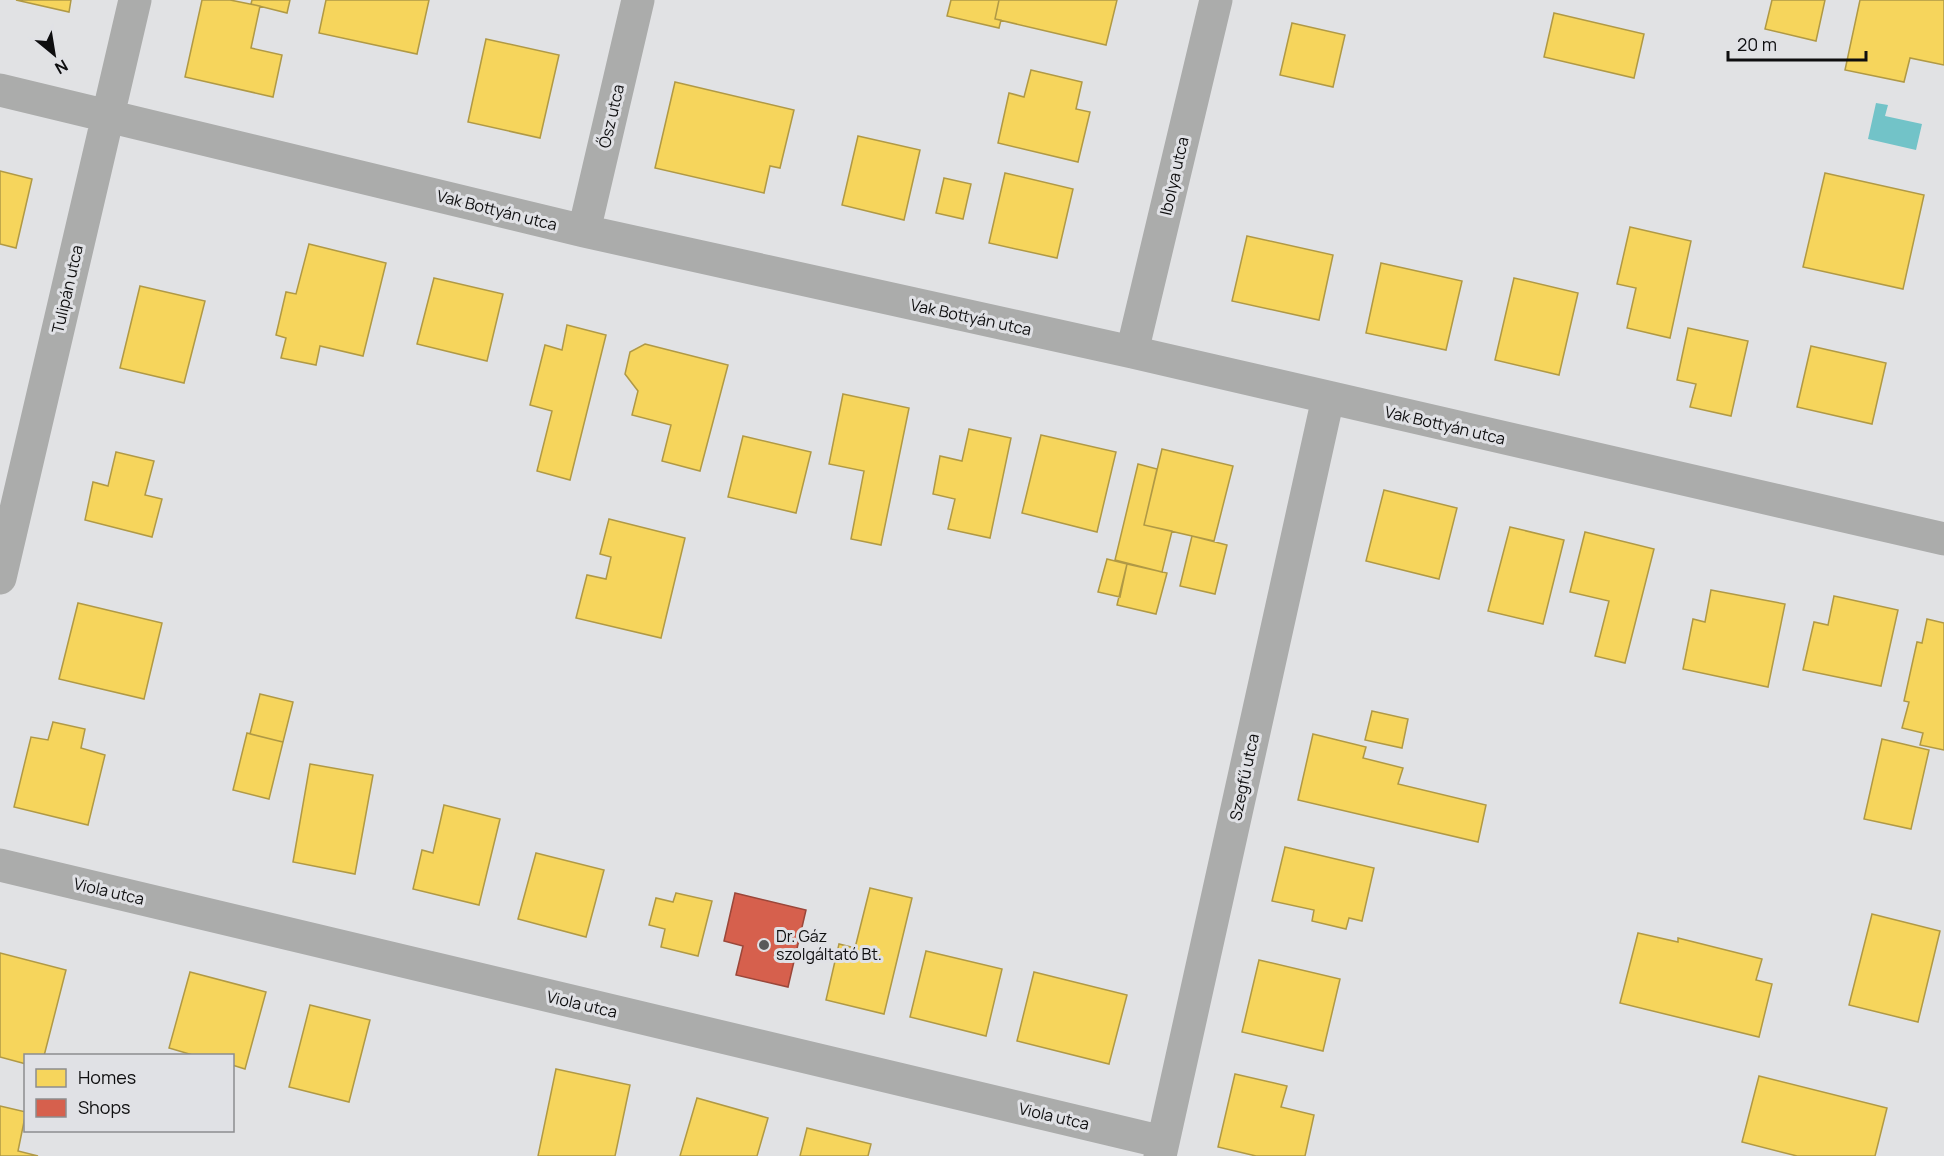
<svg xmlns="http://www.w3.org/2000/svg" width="1944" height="1156" font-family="Manrope,sans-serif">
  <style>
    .water { fill: #72c3c8 }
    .homes { fill: #f6d55c; stroke: #b09945; stroke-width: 1.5 }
    .shops { fill: #d6604d; stroke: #9a473a; stroke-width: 1.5 }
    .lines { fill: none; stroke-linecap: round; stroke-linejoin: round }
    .minor { stroke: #abacab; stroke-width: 33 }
    .poi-dot { fill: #58585a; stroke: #e0e1e5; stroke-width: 2 }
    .labels { text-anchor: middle; stroke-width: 6; stroke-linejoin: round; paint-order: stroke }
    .street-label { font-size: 16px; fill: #0e0e0f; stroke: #e0e1e5 }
    .poi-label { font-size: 16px; fill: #0e0e0f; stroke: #e0e1e5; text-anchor: start }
  </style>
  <rect width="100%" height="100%" fill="#e1e2e4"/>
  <path class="water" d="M 1876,103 L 1888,105 L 1885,116 L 1922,124 L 1916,150 L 1868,139 Z"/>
  <path class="homes" d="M 16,0 L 71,0 L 69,12 Z
    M 202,0 L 230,0 L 260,6 L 251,48 L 282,55 L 273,97 L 185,77 Z
    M 252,0 L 290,0 L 287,13 L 251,4 Z
    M 326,0 L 429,0 L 417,54 L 319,33 Z
    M 951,0 L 999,0 L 995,19 L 1001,20 L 999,28 L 947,16 Z
    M 999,0 L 1117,0 L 1106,45 L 995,19 Z
    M 1772,0 L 1825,0 L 1816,41 L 1765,29 Z
    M 1860,0 L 1944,0 L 1944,65 L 1910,58 L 1904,82 L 1845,70 Z
    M 1554,13 L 1644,34 L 1634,78 L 1544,57 Z
    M 1292,23 L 1345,35 L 1333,87 L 1280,75 Z
    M 486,39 L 559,55 L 540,138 L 468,122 Z
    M 1031,70 L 1082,82 L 1076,109 L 1090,112 L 1078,162 L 998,143 L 1009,93 L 1024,97 Z
    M 675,82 L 794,110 L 780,168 L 770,166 L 764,193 L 655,168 Z
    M 858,136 L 920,150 L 904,220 L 842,205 Z
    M 0,171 L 32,179 L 16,248 L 0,244 Z
    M 1005,173 L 1073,189 L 1057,258 L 989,243 Z
    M 1825,173 L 1924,195 L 1903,289 L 1803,267 Z
    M 944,178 L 971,184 L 963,219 L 936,213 Z
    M 1630,227 L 1691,241 L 1670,338 L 1627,328 L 1636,288 L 1617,284 Z
    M 1247,236 L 1333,255 L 1319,320 L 1232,301 Z
    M 309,244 L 386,263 L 363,356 L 320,346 L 316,365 L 281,358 L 286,338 L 276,335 L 286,292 L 296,294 Z
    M 1381,263 L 1462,281 L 1446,350 L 1366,333 Z
    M 434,278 L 503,294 L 487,361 L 417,344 Z
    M 1514,278 L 1578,293 L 1559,375 L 1495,360 Z
    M 140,286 L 205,301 L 184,383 L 120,368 Z
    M 567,325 L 606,335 L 570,480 L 537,471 L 552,411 L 530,405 L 545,345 L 562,350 Z
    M 1688,328 L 1748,341 L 1731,416 L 1690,407 L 1696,384 L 1677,380 Z
    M 645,344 L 728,365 L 700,471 L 662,461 L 671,425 L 632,415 L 638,391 L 625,374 L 630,352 Z
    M 1811,346 L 1886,363 L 1872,424 L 1797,407 Z
    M 843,394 L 909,408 L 881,545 L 851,539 L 864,471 L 829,464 Z
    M 969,429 L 1011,438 L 990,538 L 948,529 L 955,499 L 933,494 L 940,456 L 962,461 Z
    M 1041,435 L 1116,452 L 1097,532 L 1022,513 Z
    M 743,436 L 811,452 L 796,513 L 728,497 Z
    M 1162,449 L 1233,466 L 1214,541 L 1144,525 Z
    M 116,452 L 154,461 L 145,495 L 162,499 L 152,537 L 85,520 L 93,482 L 108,486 Z
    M 1138,464 L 1157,469 L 1144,525 L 1172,531 L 1162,572 L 1115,560 Z
    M 1384,490 L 1457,508 L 1439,579 L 1366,561 Z
    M 609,519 L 685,538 L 661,638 L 576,618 L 587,575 L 606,579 L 611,557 L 600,554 Z
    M 1510,527 L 1564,540 L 1543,624 L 1488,611 Z
    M 1585,532 L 1654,549 L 1625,663 L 1595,656 L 1609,601 L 1570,592 Z
    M 1192,536 L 1227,545 L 1215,594 L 1180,586 Z
    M 1107,559 L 1127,564 L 1120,597 L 1098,592 Z
    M 1127,564 L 1167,573 L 1156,614 L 1117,605 Z
    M 1711,590 L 1785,604 L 1768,687 L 1683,669 L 1693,619 L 1705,622 Z
    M 1834,596 L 1898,610 L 1881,686 L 1803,670 L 1814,622 L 1828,625 Z
    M 78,603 L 162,623 L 144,699 L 59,679 Z
    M 1927,619 L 1944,623 L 1944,750 L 1920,745 L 1923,733 L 1902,728 L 1909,702 L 1904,701 L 1917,642 L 1922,643 Z
    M 260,694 L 293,702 L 283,742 L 250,734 Z
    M 1372,711 L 1408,719 L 1402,748 L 1365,740 Z
    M 53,722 L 85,729 L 81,748 L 105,755 L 88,825 L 14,807 L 31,737 L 48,740 Z
    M 247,733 L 283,742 L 269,799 L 233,790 Z
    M 1313,734 L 1366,747 L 1363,758 L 1403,768 L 1398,784 L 1486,805 L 1478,842 L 1298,800 Z
    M 1882,739 L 1929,750 L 1911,829 L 1864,819 Z
    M 310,764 L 373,775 L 355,874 L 293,862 Z
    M 444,805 L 500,819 L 479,905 L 413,889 L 422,850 L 433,853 Z
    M 1285,847 L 1374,868 L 1362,921 L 1349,918 L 1346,929 L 1312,921 L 1314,910 L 1272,901 Z
    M 536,853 L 604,870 L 586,937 L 518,919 Z
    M 870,888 L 912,898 L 884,1014 L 826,1000 L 839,944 L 855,948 Z
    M 676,893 L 712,901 L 698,956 L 661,947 L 665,929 L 649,925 L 656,898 L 673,902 Z
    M 1872,914 L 1940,931 L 1918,1022 L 1849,1005 Z
    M 1638,933 L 1678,942 L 1678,938 L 1762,959 L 1756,980 L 1772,984 L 1759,1037 L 1620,1003 Z
    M 926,951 L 1002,969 L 986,1036 L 910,1017 Z
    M 0,953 L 66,970 L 44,1056 L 26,1056 L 26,1064 L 0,1057 Z
    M 1259,960 L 1340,979 L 1323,1051 L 1242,1032 Z
    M 190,972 L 266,992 L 245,1069 L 232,1065 L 232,1056 L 196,1056 L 169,1048 Z
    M 1034,972 L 1127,995 L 1109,1064 L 1017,1041 Z
    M 310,1005 L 370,1020 L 349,1102 L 289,1087 Z
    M 556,1069 L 630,1085 L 615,1156 L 538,1156 Z
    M 1235,1074 L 1287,1086 L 1281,1107 L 1314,1115 L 1305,1156 L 1256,1156 L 1218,1147 Z
    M 1759,1076 L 1887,1108 L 1875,1156 L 1797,1156 L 1742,1142 Z
    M 697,1098 L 768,1118 L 757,1156 L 680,1156 Z
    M 0,1106 L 26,1112 L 18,1151 L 38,1156 L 0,1156 Z
    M 807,1128 L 871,1144 L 868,1156 L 800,1156 Z"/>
  <path class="shops" d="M 735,893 L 806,910 L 788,987 L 736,975 L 743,946 L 724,941 Z"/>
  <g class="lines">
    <path class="minor" d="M 0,90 L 584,231 L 1132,352 L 1944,539
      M 584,231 L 638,0
      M 1132,352 L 1216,0
      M 0,578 L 135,0
      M 0,865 L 1163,1142
      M 1160,1156 L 1328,398"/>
  </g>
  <circle class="poi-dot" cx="764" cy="945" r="6"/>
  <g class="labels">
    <g class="street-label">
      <text transform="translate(611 116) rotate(-77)" y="6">Ősz utca</text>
      <text transform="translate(1174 176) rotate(-77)" y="6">Ibolya utca</text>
      <text transform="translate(497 210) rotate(14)" y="6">Vak Bottyán utca</text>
      <text transform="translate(67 289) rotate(-77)" y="6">Tulipán utca</text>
      <text transform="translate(971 317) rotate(12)" y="6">Vak Bottyán utca</text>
      <text transform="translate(1445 425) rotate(13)" y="6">Vak Bottyán utca</text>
      <text transform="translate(1244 777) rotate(-78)" y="6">Szegfű utca</text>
      <text transform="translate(109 891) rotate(13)" y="6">Viola utca</text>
      <text transform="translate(582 1004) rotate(13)" y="6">Viola utca</text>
      <text transform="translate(1054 1116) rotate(13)" y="6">Viola utca</text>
    </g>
    <g class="poi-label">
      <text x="776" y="942">Dr. Gáz<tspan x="776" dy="18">szolgáltató Bt.</tspan></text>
    </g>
  </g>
  <rect x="24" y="1054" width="210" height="78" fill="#e0e1e5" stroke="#8c8d8f" stroke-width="1.5"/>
  <rect x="36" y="1069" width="30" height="18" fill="#f6d55c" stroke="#8c8d8f" stroke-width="1.5"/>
  <text x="78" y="1084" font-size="18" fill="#0e0e0f">Homes</text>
  <rect x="36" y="1099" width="30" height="18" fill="#d6604d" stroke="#8c8d8f" stroke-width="1.5"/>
  <text x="78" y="1114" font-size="18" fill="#0e0e0f">Shops</text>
  <g transform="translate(54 54) rotate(150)" stroke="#e0e1e5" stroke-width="4.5" paint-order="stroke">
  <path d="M0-4.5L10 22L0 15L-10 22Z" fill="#0e0e0f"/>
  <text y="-9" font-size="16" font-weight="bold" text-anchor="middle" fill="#0e0e0f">N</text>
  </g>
  <path d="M1728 51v9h138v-9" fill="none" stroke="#0e0e0f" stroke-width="3"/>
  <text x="1737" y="51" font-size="18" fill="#0e0e0f" stroke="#e0e1e5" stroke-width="4.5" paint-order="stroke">20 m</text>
</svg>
